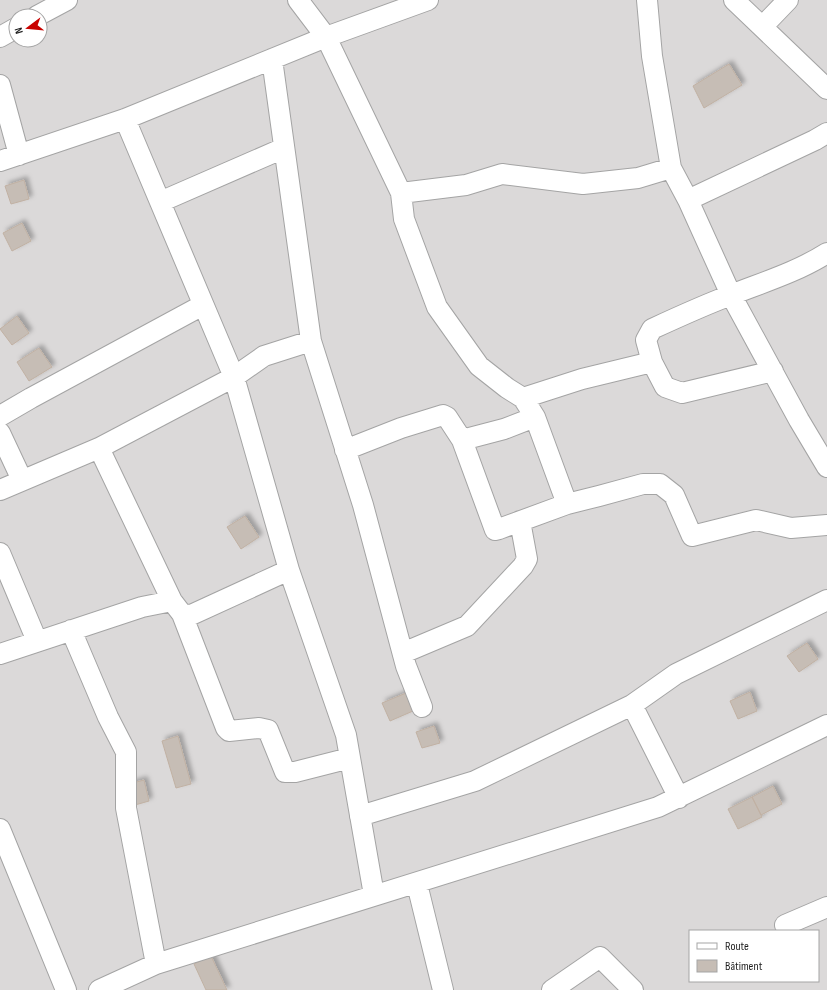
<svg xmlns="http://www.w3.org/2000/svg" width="827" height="990" font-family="'Sofia Sans Condensed',sans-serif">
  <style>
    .residential { fill: #dbd9d9; fill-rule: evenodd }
    .building { fill: #c6bdb5; stroke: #c1b1a3; filter: url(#shadow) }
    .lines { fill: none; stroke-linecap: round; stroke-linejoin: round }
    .minor-casing { stroke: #a4a4a4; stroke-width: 22 }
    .minor { stroke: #fff; stroke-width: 20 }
  </style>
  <defs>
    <filter id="shadow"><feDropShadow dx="3.5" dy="-3.5" stdDeviation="2" flood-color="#0004"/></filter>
  </defs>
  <rect width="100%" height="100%" fill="#eeeae2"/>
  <path class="residential" d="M 0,0 L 827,0 L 827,990 L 0,990 ZM 16,16 L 40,16 L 40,40 L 16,40 ZM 690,931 L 818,931 L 818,981 L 690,981 Z"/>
  <path class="building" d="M 729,64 L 742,85 L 704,108 L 693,86 Z
    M 24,180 L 29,199 L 11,204 L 5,186 Z
    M 22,223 L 31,241 L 12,251 L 3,233 Z
    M 17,316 L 29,333 L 12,345 L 0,329 Z
    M 39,348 L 52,367 L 29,381 L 17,362 Z
    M 245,516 L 259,537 L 241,549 L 227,527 Z
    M 807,643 L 818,659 L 799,672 L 787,656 Z
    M 750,692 L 757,711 L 738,719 L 730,701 Z
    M 406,693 L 413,711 L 390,721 L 382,703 Z
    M 434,726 L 440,743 L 422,748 L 416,732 Z
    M 178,736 L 191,784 L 176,788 L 162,741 Z
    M 144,780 L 149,801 L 135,805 L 129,784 Z
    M 773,786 L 782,804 L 761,815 L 752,797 Z
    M 752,797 L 762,817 L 738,829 L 728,809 Z
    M 211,956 L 227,990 L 206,990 L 194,964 Z"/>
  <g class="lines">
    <defs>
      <path id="minor" d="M 298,0 L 326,37 L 401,193 L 404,219 L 437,307 L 479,366 L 507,388 L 523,398 L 535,417 L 567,504
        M 647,0 L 652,56 L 671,168 L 688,200 L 731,295 L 799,420 L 827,467
        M 734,0 L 827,89
        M 37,16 L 67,0
        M 763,26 L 788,0
        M 0,37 L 16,28
        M 272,59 L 311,341 L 363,505 L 406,666 L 422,707
        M 0,85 L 19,155
        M 125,119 L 234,377 L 289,570
        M 0,161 L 125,119 L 326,37 L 428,0
        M 401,193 L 466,185 L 502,174 L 583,184 L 638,178 L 671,168
        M 688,200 L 815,140 L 827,133
        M 160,202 L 284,148
        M 652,362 L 646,340 L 652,329 C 678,317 704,305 731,295 C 764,282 797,272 827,253
        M 523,398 L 582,379 L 652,362 L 665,387 L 682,393 L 773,371
        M 0,416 L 31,398 L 203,305
        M 0,433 L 22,480
        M 462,440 L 495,530 L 499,529 L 567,504 L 599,496 L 643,484 L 660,484 L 674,495 L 692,536 L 756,520 L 791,528 L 827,525
        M 99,448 L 172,601
        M 345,450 L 401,428 L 443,415 L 447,417 L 462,440 L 504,429 L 535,417
        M 0,490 L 99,448 L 234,377 L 264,356 L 311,341
        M 0,553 L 37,641
        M 182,614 L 226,728 L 229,731 L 259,728 L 268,730 L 285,772 L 295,772 L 350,758
        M 71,630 L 108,717 L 126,752 L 126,808 L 156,964
        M 403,653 L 467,626 L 523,566 L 527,559 L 520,521
        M 0,654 L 142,607 L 172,601 L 182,614 L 191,615 L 289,570 L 346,735 L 374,895
        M 632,705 L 679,798
        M 360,816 L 475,781 L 632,705 L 676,674 L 827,600
        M 0,829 L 66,990
        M 417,884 L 443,990
        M 785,925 L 827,907
        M 99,990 L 156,964 L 658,807 L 827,725
        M 552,990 L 600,957 L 633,990"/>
    </defs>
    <use href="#minor" class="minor-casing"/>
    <use href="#minor" class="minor"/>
  </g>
  <rect x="689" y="930" width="130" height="52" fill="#ffffff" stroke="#a5a5a5"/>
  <rect x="697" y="943" width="20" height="6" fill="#ffffff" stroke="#a5a5a5"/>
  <text x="725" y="950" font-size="12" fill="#1d1d1d">Route</text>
  <rect x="697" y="960" width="20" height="12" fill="#c6bdb5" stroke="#a5a5a5"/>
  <text x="725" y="970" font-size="12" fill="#1d1d1d">Bâtiment</text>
  <g transform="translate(28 28) rotate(254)"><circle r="19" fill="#ffffff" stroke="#a5a5a5"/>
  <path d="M0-3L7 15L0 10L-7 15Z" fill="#c90200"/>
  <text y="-6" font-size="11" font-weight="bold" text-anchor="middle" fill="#1d1d1d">N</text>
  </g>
</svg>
